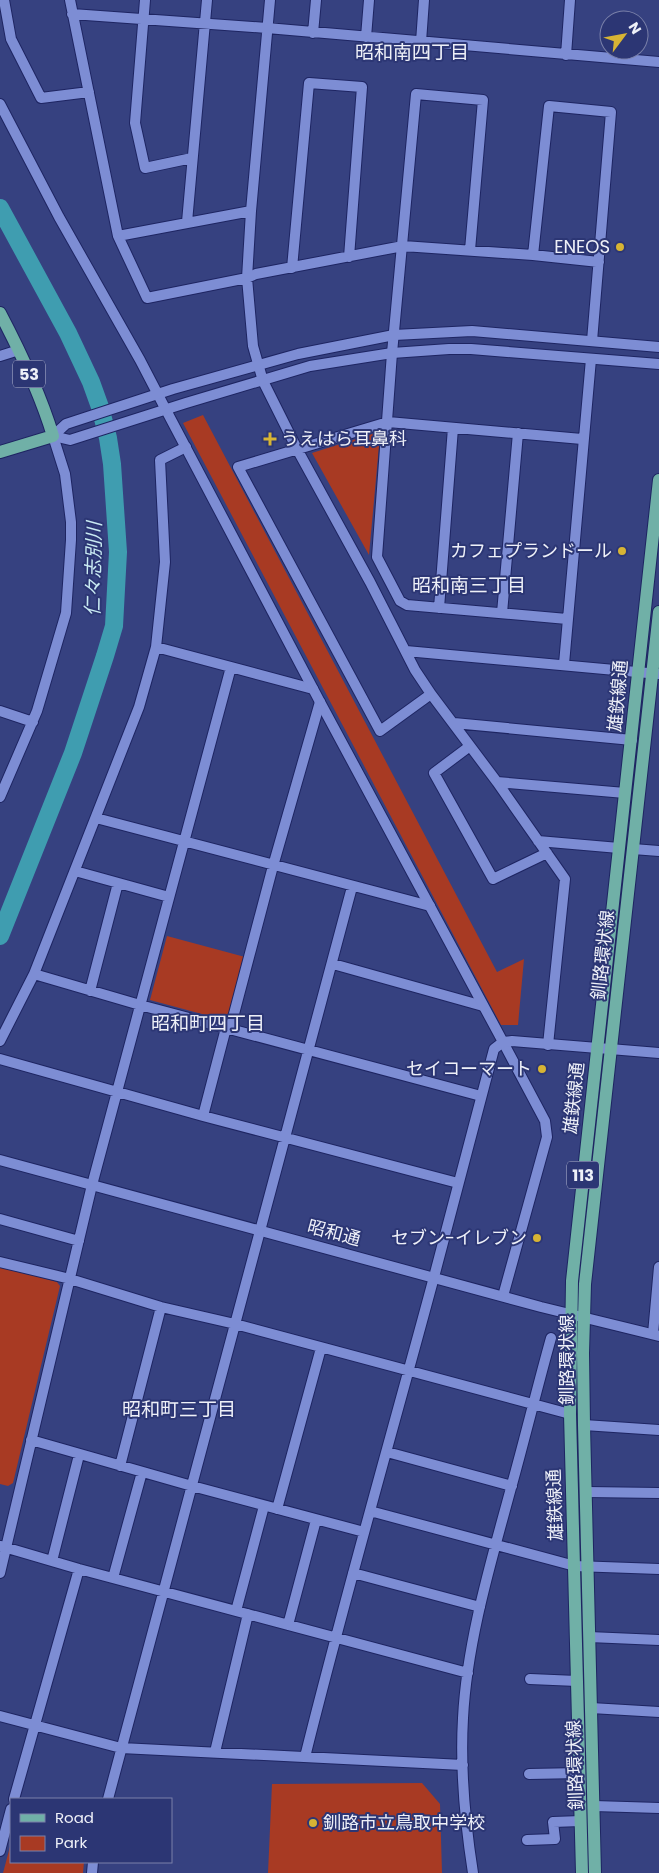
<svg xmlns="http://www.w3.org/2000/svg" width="659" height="1873" font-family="Poppins,'Noto Sans JP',sans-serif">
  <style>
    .green { fill: #a83a23 }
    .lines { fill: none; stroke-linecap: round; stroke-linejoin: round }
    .river { stroke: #3f9db0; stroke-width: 18 }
    .minor-casing { stroke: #1e2562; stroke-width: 12 }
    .tertiary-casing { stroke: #1e2562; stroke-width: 12 }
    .primary-casing { stroke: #1e2562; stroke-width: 14 }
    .minor { stroke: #7d8dd4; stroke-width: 10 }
    .tertiary { stroke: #7d8dd4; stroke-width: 10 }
    .primary { stroke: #70b0a7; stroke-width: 12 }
    .poi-dot { fill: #d7b434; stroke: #2c3674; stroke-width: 2 }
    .labels { text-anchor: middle; stroke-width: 4; stroke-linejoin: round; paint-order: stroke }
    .shield { fill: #2c3674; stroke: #b4b8d0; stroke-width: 1 }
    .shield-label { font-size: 16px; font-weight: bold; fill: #eef0f8 }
    .poi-label { font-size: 18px; fill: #eef0f8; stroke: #2c3674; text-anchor: end }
    .street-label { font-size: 18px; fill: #eef0f8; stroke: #2c3674 }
    .neighbourhood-label { font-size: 19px; fill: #eef0f8; stroke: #2c3674 }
    .water-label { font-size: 19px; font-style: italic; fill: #caebf3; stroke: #2c3674 }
  </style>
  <rect width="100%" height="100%" fill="#364180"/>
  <path class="green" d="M 203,415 L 497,972 L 524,959 L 518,1025 L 501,1025 L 183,423 Z
    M 378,432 L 380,435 L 369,555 L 312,453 Z
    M 167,936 L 245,957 L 228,1021 L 150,1000 Z
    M 0,1266 L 57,1282 L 60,1286 L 13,1483 L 8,1486 L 0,1484 Z
    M 422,1783 L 440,1804 L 442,1873 L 268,1873 L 272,1784 Z
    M 11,1843 L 11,1862 L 84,1862 L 83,1873 L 3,1873 Z"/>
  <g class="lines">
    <path class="river" d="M 0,208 L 68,333 L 91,382 L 100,407 L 108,438 L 112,464 L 118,552 L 114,626 L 105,656 L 73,753 L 0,936"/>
    <defs>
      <path id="minor" d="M 4,0 L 11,39 L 41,98 L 89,92
        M 70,0 L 118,236 L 147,298 L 247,278 L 256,274 L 403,246 L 533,255 L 599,262
        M 145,0 L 135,123 L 145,168 L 192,158
        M 270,0 L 251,211 L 247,278 L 253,346 L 263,381 L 297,449 L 370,582 L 415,670 L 431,694 L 497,782 L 565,879 L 548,1045
        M 72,14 L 267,28 L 659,62
        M 313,33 L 316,0
        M 366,37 L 369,0
        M 421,42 L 424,0
        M 566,55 L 570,0
        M 0,104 L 59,217 L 140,360 L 166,410
        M 187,222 L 207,0
        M 118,236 L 251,211
        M 470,250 L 483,100 L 416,94 L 392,353 L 377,557 L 400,601 L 407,605 L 567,619
        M 533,255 L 549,106 L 611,112 L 592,341
        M 292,268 L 309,83 L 362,87 L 349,257
        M 0,356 L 19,350
        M 439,608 L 453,428
        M 502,613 L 518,433
        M 156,647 L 313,689
        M 406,651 L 659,674
        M 564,664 L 591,359
        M 431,694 L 380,731 L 238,467 L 388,422 L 582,439
        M 0,711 L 33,722
        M 454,723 L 632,740
        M 470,746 L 434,773 L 493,879 L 547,853
        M 497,782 L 625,793
        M 0,797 L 37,711 L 66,613 L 71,540 L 71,522 L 65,474 L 53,436
        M 96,818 L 430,906
        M 538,841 L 619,848
        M 633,849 L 659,851
        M 75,871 L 169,897
        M 333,964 L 483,1006
        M 34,974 L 140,1005 L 481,1096
        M 90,991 L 118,883
        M 230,1029 L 273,866 L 320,702
        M 0,1041 L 34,974 L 139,707 L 156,647 L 165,562 L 160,460 L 186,447
        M 0,1059 L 203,1116 L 458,1183
        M 203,1116 L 226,1028
        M 0,1219 L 79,1241
        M 0,1262 L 70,1279 L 161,1307 L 235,1324 L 570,1414
        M 503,1296 L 547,1137 L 545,1121 L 503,1042
        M 653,1334 L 659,1267
        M 584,1425 L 659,1430
        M 31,1440 L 192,1486 L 364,1532
        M 387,1452 L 512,1486
        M 120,1466 L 161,1307
        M 587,1492 L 659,1493
        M 277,1509 L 321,1348
        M 370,1511 L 575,1566 L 659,1569
        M 1,1546 L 79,1569 L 468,1673
        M 52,1561 L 79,1455
        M 0,1573 L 92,1185 L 231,667
        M 353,1573 L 480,1607
        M 113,1578 L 142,1472
        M 236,1611 L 264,1506
        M 288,1625 L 316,1520
        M 589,1637 L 659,1640
        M 530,1679 L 577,1681
        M 591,1708 L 659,1712
        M 0,1716 L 121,1748 L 463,1765
        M 215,1752 L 248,1614
        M 305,1757 C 345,1596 391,1437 434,1277
        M 529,1774 L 580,1773
        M 14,1799 L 79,1569
        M 108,1799 L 352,887
        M 594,1806 L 659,1808
        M 527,1840 L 555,1839 L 553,1822 L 581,1821
        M 0,1851 L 11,1809
        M 92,1873 L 93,1862
        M 473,1873 C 465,1822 460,1770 463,1718 C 467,1641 491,1562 511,1488 C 525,1438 537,1388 551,1338"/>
      <path id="tertiary" d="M 166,410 L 320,702 L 503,1042
        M 53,436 L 66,424 L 173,389 L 298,354 L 394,335 L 472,331 L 659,347
        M 53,436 L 70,440 L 186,403 L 310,366 L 392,353 L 449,349 L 471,349 L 659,364
        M 0,1160 L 541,1307 L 659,1336
        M 434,1277 L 494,1049 L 503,1042 L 512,1041 L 659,1053"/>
      <path id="primary" d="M 0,313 C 21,353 40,393 53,436 L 0,452
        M 582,1873 L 570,1414 L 572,1281 L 659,480
        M 595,1873 L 584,1425 L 583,1353 L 585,1284 L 659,612"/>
    </defs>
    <use href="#minor" class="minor-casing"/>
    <use href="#tertiary" class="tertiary-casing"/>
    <use href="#primary" class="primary-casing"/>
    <use href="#minor" class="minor"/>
    <use href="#tertiary" class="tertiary"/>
    <use href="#primary" class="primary"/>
  </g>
  <g class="poi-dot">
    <circle cx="620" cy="247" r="5"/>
    <path d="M267.5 431.5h5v5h5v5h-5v5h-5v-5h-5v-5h5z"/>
    <circle cx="622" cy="551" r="5"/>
    <circle cx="542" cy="1069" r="5"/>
    <circle cx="537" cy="1238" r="5"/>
    <circle cx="313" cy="1823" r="5"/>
  </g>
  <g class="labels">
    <g class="shield">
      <rect x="13" y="360.5" width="32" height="27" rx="4"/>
      <rect x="567" y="1161.5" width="32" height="27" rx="4"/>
    </g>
    <g class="shield-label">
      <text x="29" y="380">53</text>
      <text x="583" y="1181">113</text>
    </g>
    <g class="poi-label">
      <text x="610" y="253">ENEOS</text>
      <text x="281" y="445" text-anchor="start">うえはら耳鼻科</text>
      <text x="612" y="557">カフェプランドール</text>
      <text x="532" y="1075">セイコーマート</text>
      <text x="527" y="1244">セブン-イレブン</text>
      <text x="323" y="1829" text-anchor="start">釧路市立鳥取中学校</text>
    </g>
    <g class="street-label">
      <text transform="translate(618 696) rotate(-85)" y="6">雄鉄線通</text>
      <text transform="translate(603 955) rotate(-84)" y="6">釧路環状線</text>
      <text transform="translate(574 1098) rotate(-84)" y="6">雄鉄線通</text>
      <text transform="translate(334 1233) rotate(15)" y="6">昭和通</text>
      <text transform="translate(567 1360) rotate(-90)" y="6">釧路環状線</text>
      <text transform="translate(555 1505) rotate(-92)" y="6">雄鉄線通</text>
      <text transform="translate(575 1765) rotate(-92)" y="6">釧路環状線</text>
    </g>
    <g class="neighbourhood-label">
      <text x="412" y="59">昭和南四丁目</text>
      <text x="469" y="592">昭和南三丁目</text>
      <text x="208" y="1030">昭和町四丁目</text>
      <text x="179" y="1416">昭和町三丁目</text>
    </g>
    <g class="water-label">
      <text transform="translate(93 569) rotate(-89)" y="7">仁々志別川</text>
    </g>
  </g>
  <rect x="10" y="1798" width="162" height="65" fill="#2c3674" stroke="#7a80a9"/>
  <rect x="20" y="1814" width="25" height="8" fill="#70b0a7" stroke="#7a80a9"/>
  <text x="55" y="1823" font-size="15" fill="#eef0f8">Road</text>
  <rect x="20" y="1836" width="25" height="15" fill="#a83a23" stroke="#7a80a9"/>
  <text x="55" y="1848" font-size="15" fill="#eef0f8">Park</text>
  <g transform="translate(624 35) rotate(58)"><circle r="24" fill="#2c3674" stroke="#7a80a9"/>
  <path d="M0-4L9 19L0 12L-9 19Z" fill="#d7b434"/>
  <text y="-8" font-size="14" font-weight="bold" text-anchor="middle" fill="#eef0f8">N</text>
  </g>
</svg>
